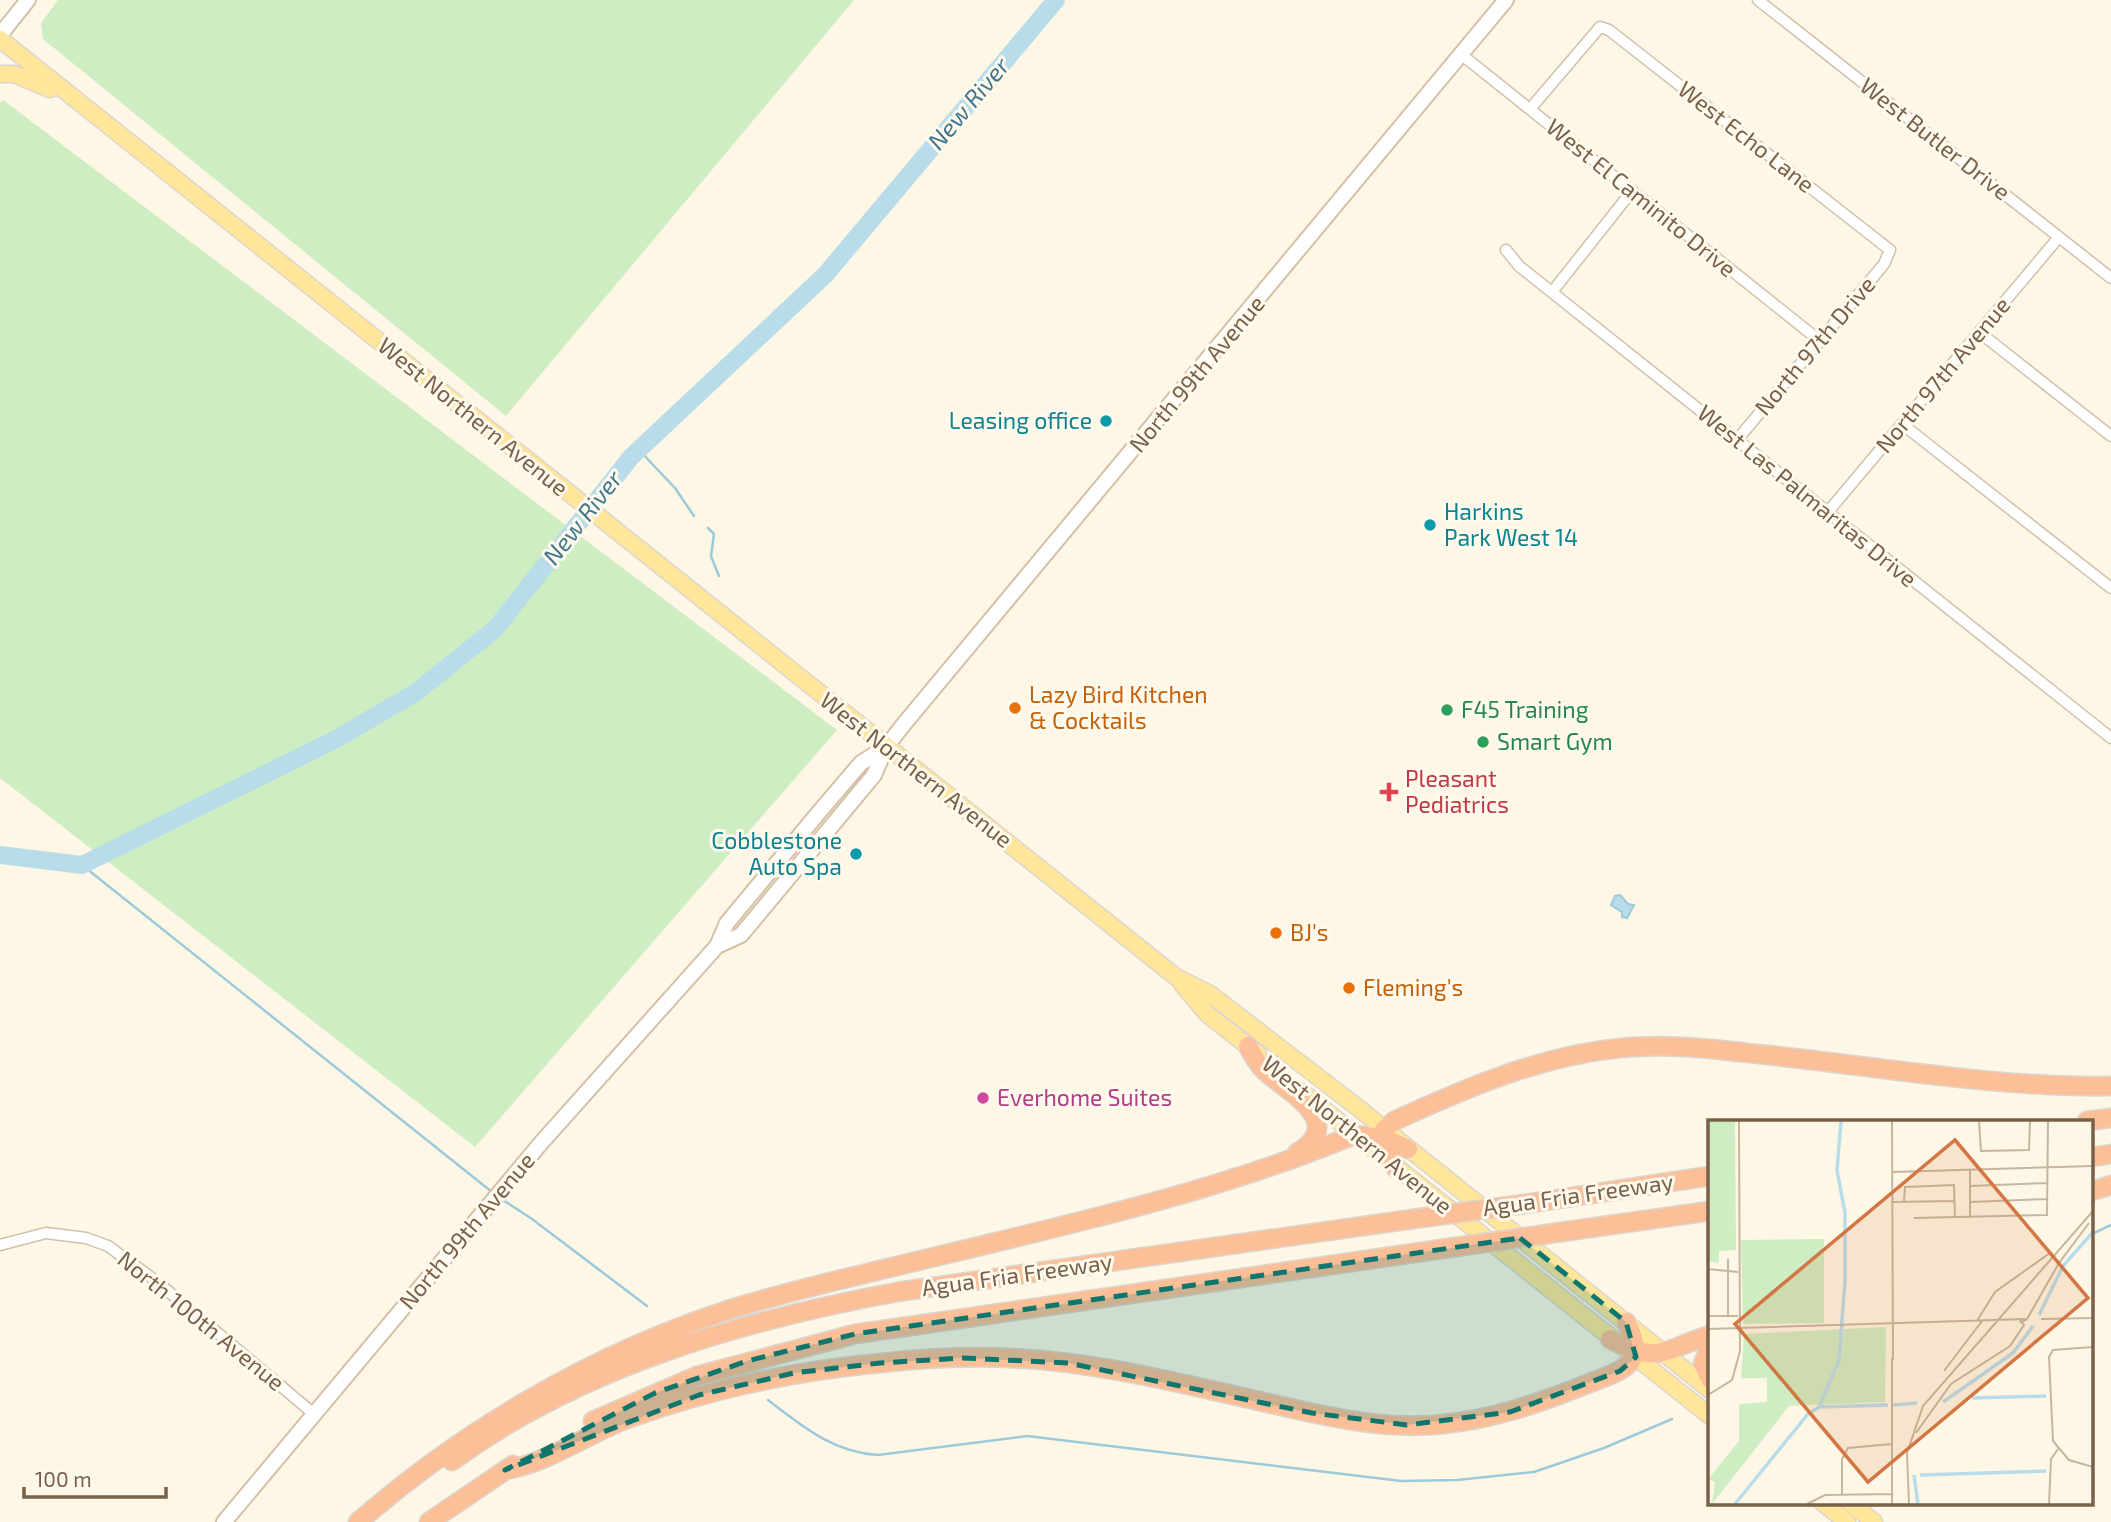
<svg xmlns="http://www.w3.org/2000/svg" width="2111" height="1522" font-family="'Exo 2',sans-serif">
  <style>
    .green { fill: #ceedc2 }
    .water { fill: #b8dce9; stroke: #9dcadb; stroke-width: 2 }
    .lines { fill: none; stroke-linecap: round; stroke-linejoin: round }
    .stream { stroke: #9dcadb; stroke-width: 2.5 }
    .river { stroke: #b8dce9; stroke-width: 18 }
    .minor-casing { stroke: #d0c0aa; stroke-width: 13 }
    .secondary-casing { stroke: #d4c1a7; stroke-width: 18 }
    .primary-casing { stroke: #dcd6cf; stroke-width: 19 }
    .motorway-casing { stroke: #dcd6cf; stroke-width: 21 }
    .minor { stroke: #fff; stroke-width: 10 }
    .secondary { stroke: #fff; stroke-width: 14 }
    .primary { stroke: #ffe69b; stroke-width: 16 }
    .motorway { stroke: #fcbf98; stroke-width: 18 }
    .motorway-bridge-casing { stroke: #dcd6cf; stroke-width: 21; stroke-linecap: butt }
    .motorway-bridge { stroke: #fcbf98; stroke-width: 18 }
    .marked { fill: #0f766e; fill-opacity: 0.2; stroke: #0f766e; stroke-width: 5; stroke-dasharray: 14 9; stroke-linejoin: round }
    .culture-dot { fill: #0f9aa8; stroke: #fffaed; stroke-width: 2.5 }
    .food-dot { fill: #e8710a; stroke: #fffaed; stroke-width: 2.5 }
    .leisure-dot { fill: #2e9e5b; stroke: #fffaed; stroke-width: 2.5 }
    .health-dot { fill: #e0444e; stroke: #fffaed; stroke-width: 2.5 }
    .hotel-dot { fill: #d1479c; stroke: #fffaed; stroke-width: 2.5 }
    .labels { text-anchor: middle; stroke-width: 6; stroke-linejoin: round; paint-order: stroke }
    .street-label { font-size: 23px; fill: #796048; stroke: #fffaed }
    .culture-label { font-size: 23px; fill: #0d838f; stroke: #fffaed; text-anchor: end }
    .food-label { font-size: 23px; fill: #c56008; stroke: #fffaed; text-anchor: start }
    .leisure-label { font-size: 23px; fill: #27864d; stroke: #fffaed; text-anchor: start }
    .health-label { font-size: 23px; fill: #be3a42; stroke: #fffaed; text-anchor: start }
    .hotel-label { font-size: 23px; fill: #b23c85; stroke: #fffaed; text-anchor: start }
    .water-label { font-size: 24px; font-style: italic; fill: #40778d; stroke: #fffaed }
    .inset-river { fill: none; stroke: #b8dce9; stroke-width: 3.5 }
    .inset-road { fill: none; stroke: #c5b6a1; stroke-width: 2 }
    .view { fill: #d27744; fill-opacity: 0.15; stroke: #d27744; stroke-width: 3.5 }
    .inset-edge { fill: none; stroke: #796048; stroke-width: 3.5 }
  </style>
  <rect width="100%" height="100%" fill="#fef7e5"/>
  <path class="green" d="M 58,0 L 854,0 L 506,416 L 43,39 L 41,23 Z
    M 3,100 L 837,730 L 475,1147 L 0,778 L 0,103 Z"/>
  <path class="water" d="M 1620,895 L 1628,904 L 1634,905 L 1627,918 L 1622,917 L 1622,912 L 1611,905 L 1615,896 Z"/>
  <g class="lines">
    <path class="stream" d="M 639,450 L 675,488 L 694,516
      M 708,528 L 714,534 L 711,556 L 719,576
      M 82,865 L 492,1192
      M 500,1198 L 532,1219 L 647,1306
      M 2092,1234 L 2111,1225
      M 768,1400 C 803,1427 833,1452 878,1455 L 1027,1436 L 1401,1481 L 1457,1480 L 1534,1472 L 1604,1448 L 1672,1419"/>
    <path class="river" d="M 0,855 L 82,865 L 336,739 L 415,693 L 495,629 L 631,457 L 825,275 L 1056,0"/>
    <defs>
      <path id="minor" d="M 1758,0 L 2111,278
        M 1462,55 L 1820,341
        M 1530,109 L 1600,27 L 1609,30 L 1890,250 L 1884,264 L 1737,440
        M 1506,250 L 1519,266 L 2111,738
        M 1552,292 L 1632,191
        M 1979,332 L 2111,436
        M 1902,424 L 2111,588
        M 1827,513 L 2059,237
        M 0,1245 L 46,1233 L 86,1238 L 108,1246 L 156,1281 L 314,1414"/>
      <path id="secondary" d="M 0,35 L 28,0
        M 717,946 L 741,935 L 874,775 L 886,747 L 904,724 L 1506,0
        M 224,1522 L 541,1143 L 717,946 L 727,923 L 820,811 L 861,763 L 886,747"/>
      <path id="primary" d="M 0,39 L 1176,977 L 1210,994 L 1357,1107 L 1710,1390
        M 0,74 L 14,74 L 50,89
        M 1182,984 L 1207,1014 L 1258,1054
        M 1302,1092 L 1710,1416
        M 1823,1503 L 1847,1522
        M 1850,1503 L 1874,1522"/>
      <path id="motorway" d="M 1248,1046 C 1252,1054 1257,1063 1263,1069 C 1286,1092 1349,1121 1297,1153
        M 2087,1121 L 2111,1118
        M 2092,1157 L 2111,1154
        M 1396,1168 L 1383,1147 L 1384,1130 L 1394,1121 C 1466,1088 1540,1056 1620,1048 C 1669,1043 1719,1050 1768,1055 C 1881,1067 1997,1088 2111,1086
        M 2092,1191 L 2111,1185
        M 1524,1204 L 1710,1176
        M 1561,1232 L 1710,1211
        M 1610,1339 C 1659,1365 1663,1350 1710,1335
        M 1710,1346 L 1703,1364 L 1710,1379
        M 593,1421 L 697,1376 L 855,1334 L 1449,1248
        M 452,1461 C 582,1366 741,1321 897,1292 L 1413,1219
        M 505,1470 C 546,1464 587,1434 627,1419 C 710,1389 793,1371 881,1363 C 943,1356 1007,1355 1068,1363 C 1133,1371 1196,1387 1259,1401 C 1319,1415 1382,1431 1444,1424 C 1495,1419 1542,1402 1590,1383 C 1624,1370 1649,1363 1626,1322
        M 358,1522 C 466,1428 592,1355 728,1310 C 785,1292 843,1279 901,1265 C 1053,1228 1209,1195 1354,1135 L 1383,1138 L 1408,1149
        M 429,1522 L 513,1465"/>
    </defs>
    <use href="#minor" class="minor-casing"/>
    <use href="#secondary" class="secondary-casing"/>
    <use href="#primary" class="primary-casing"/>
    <use href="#motorway" class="motorway-casing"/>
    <use href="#minor" class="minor"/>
    <use href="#secondary" class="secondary"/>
    <use href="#primary" class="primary"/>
    <use href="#motorway" class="motorway"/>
    <defs>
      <path id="motorway-bridge" d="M 1413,1219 L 1524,1204
        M 1449,1248 L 1561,1232"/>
    </defs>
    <use href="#motorway-bridge" class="motorway-bridge-casing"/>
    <use href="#motorway-bridge" class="motorway-bridge"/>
  </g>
  <path class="marked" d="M 1520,1238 L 1626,1322 L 1636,1357 L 1620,1371 L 1510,1412 L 1407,1425 L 1312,1413 L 1068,1363 L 963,1358 L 880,1363 L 794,1373 L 699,1395 L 505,1470 L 655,1393 L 747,1361 L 855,1334 Z"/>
  <g class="culture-dot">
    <circle cx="1106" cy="421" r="7"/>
    <circle cx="1430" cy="525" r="7"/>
    <circle cx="856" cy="854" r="7"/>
  </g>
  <g class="food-dot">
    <circle cx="1015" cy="708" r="7"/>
    <circle cx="1276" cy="933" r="7"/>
    <circle cx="1349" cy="988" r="7"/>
  </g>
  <g class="leisure-dot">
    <circle cx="1447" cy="710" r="7"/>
    <circle cx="1483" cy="742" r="7"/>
  </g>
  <path class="health-dot" d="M1385.5 781.5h7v7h7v7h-7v7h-7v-7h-7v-7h7z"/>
  <circle class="hotel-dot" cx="983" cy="1098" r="7"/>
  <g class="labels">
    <g class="street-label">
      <text transform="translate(1746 137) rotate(38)" y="8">West Echo Lane</text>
      <text transform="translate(1935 139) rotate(38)" y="8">West Butler Drive</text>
      <text transform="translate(1641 198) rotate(39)" y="8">West El Caminito Drive</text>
      <text transform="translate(1815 346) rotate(-50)" y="8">North 97th Drive</text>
      <text transform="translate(1197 374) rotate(-50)" y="8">North 99th Avenue</text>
      <text transform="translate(1943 375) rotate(-50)" y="8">North 97th Avenue</text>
      <text transform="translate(473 417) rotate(39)" y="8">West Northern Avenue</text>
      <text transform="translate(1807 496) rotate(39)" y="8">West Las Palmaritas Drive</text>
      <text transform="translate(916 770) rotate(38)" y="8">West Northern Avenue</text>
      <text transform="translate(1357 1135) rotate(39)" y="8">West Northern Avenue</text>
      <text transform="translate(1578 1195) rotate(-8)" y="8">Agua Fria Freeway</text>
      <text transform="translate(467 1231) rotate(-50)" y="8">North 99th Avenue</text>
      <text transform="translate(1017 1275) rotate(-8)" y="8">Agua Fria Freeway</text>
      <text transform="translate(201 1321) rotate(39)" y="8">North 100th Avenue</text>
    </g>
    <g class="culture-label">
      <text x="1092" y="429">Leasing office</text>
      <text x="1444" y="520" text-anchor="start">Harkins<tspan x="1444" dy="26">Park West 14</tspan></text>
      <text x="842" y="849">Cobblestone<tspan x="842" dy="26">Auto Spa</tspan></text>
    </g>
    <g class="food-label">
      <text x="1029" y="703">Lazy Bird Kitchen<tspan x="1029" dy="26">&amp; Cocktails</tspan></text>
      <text x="1290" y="941">BJ's</text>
      <text x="1363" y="996">Fleming's</text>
    </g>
    <g class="leisure-label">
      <text x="1461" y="718">F45 Training</text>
      <text x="1497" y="750">Smart Gym</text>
    </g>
    <g class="health-label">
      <text x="1405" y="787">Pleasant<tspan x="1405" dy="26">Pediatrics</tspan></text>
    </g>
    <g class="hotel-label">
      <text x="997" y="1106">Everhome Suites</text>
    </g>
    <g class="water-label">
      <text transform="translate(969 104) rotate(-50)" y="8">New River</text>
      <text transform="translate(583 518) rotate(-52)" y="8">New River</text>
    </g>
  </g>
  <g transform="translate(1708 1120)">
    <rect width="385" height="385" fill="#fef7e5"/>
    <path d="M 0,1 L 27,1 L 28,130 L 11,131 L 11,143 L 0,141 ZM 116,119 L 116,203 L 35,204 L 33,120 ZM 178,207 L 177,282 L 81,286 L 4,384 L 7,362 L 0,359 L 31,321 L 31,284 L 59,282 L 59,258 L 33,258 L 36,214 Z" fill="#ceedc2"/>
    <path class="inset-river" d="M 331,195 L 355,146 L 385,112M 264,278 L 338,276M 235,282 L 305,233 L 325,206M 185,285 L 209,283M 111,287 L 180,285M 206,355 L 210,384M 212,355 L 338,351M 27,384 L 100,294 L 111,287 L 131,240 L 137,161 L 137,93 L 129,50 L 133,1"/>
    <path class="inset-road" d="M 184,1 L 185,240M 271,1 L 273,31 L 321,30 L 322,1M 184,52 L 385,46M 262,66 L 340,63M 184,82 L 246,81M 196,82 L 197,67 L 246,65 L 247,98M 262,82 L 340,79M 206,98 L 339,95 L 340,1M 262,98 L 262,49M 20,139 L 20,196M 0,149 L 30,152M 0,196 L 30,196M 333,199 L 385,198M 274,203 L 270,199 L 287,172 L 342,133M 312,203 L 319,199 L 351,143 L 381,103M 0,209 L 318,199M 385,227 L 345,230 L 341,237 L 345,321 L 361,340 L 385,347M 184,238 L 184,384M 236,251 L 274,201M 0,275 L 24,260 L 32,231 L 31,1M 208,313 L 243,264 L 302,226 L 316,205 L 312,200M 134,374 L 134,339 L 140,328 L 184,324M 99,384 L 117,375 L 184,374M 201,384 L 199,333 L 215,286 L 385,91M 341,384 L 343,339 L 350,329"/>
    <path class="view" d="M 247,20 L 380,178 L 160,362 L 27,204 Z"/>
    <rect width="385" height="385" class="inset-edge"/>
  </g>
  <path d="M24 1487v10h142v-10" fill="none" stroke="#796048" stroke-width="3.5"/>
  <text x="35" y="1487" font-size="21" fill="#796048" stroke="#fffaed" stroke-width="5" paint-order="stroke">100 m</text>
</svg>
